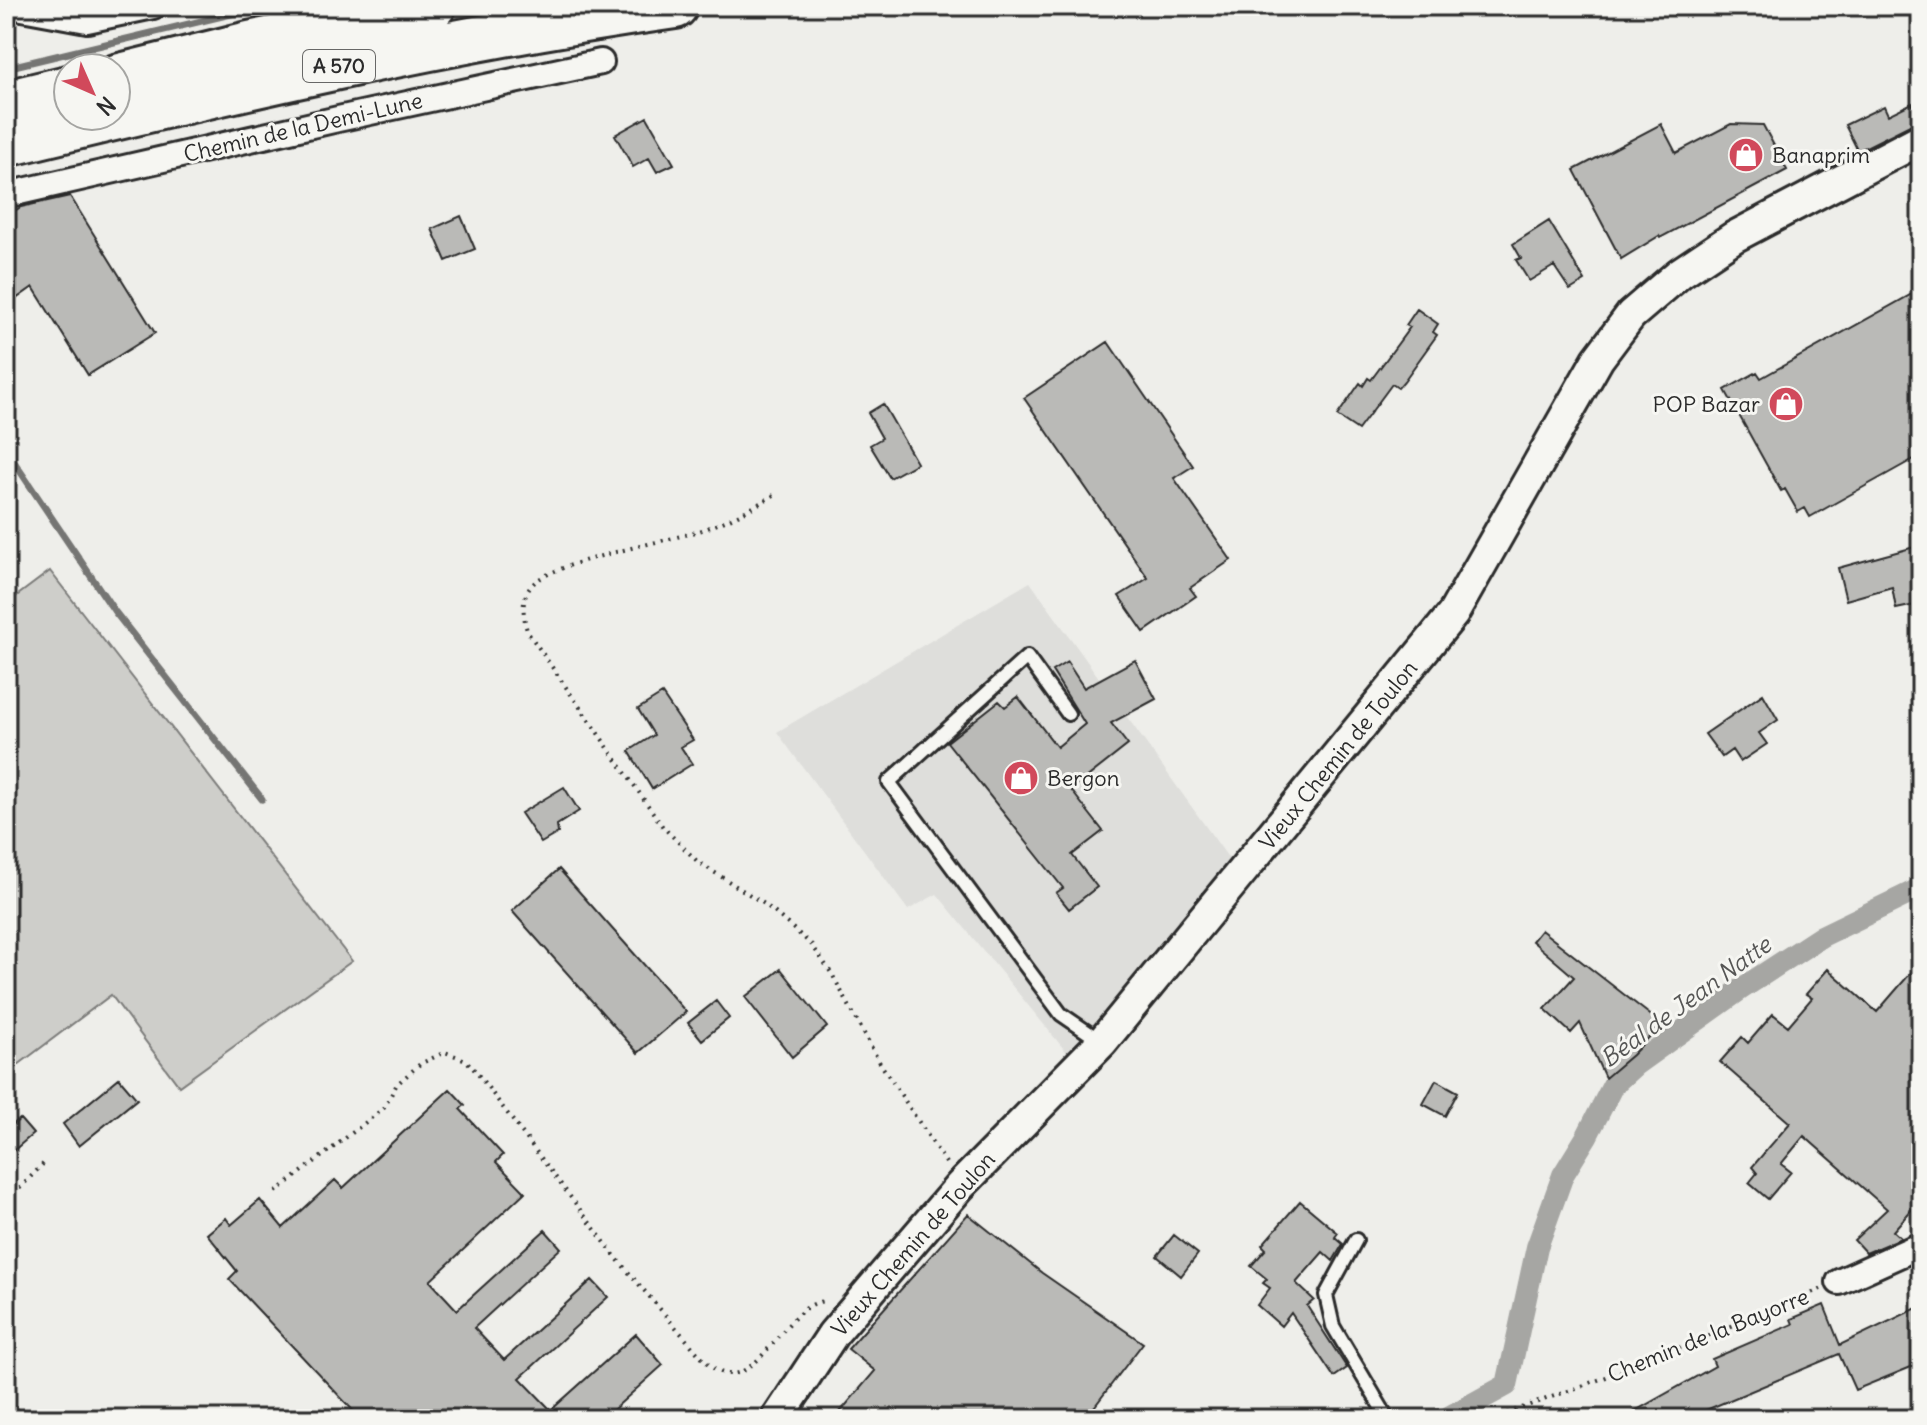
<svg xmlns="http://www.w3.org/2000/svg" width="1927" height="1425" font-family="Delius,sans-serif">
  <style>
    .built { fill: #dededb }
    .green { fill: #cececa; stroke: #7c7c7a; stroke-width: 2 }
    .lines { fill: none; stroke-linecap: round; stroke-linejoin: round }
    .stream { stroke: #757573; stroke-width: 7 }
    .canal { stroke: #a6a6a3; stroke-width: 22 }
    .building { fill: #babab7; stroke: #2b2b2b; stroke-width: 2 }
    .service-casing { stroke: #2b2b2b; stroke-width: 18 }
    .minor-casing { stroke: #2b2b2b; stroke-width: 30 }
    .tertiary-casing { stroke: #2b2b2b; stroke-width: 36 }
    .motorway-casing { stroke: #2b2b2b; stroke-width: 50 }
    .path { stroke: #2b2b2b; stroke-width: 4; stroke-dasharray: 2 6; stroke-linecap: butt }
    .service { stroke: #f6f6f2; stroke-width: 12 }
    .minor { stroke: #f6f6f2; stroke-width: 24 }
    .tertiary { stroke: #f6f6f2; stroke-width: 30 }
    .motorway { stroke: #f6f6f2; stroke-width: 44 }
    .labels { text-anchor: middle; stroke-width: 6; stroke-linejoin: round; paint-order: stroke }
    .shield { fill: #f6f6f2; stroke: #686867; stroke-width: 2 }
    .shield-label { font-size: 20px; font-weight: bold; fill: #2b2b2b }
    .street-label { font-size: 22px; fill: #2b2b2b; stroke: #f6f6f2 }
    .poi-label { font-size: 22px; fill: #2b2b2b; stroke: #f6f6f2; text-anchor: start }
    .water-label { font-size: 24px; font-style: italic; fill: #565655; stroke: #f6f6f2 }
  </style>
  <rect width="100%" height="100%" fill="#eeeeea"/>
  <filter id="ink" filterUnits="userSpaceOnUse"><feTurbulence type="fractalNoise" baseFrequency=".0125" numOctaves="2"/><feDisplacementMap in="SourceGraphic" scale="16" xChannelSelector="R" yChannelSelector="G"/><feConvolveMatrix kernelMatrix="1 2 1 2 8 2 1 2 1" color-interpolation-filters="sRGB"/></filter>
  <g filter="url(#ink)">
    <path class="built" d="M 1030,582 L 1232,863 L 1068,1054 L 937,894 L 908,910 L 777,732 Z"/>
    <path class="green" d="M 50,571 L 352,961 L 179,1086 L 111,995 L 6,1074 L 6,604 Z"/>
    <g class="lines">
      <path class="stream" d="M 6,68 L 264,6
        M 6,450 L 115,612 L 262,799"/>
      <path class="canal" d="M 1445,1419 L 1507,1385 L 1537,1247 L 1563,1175 L 1587,1136 L 1613,1085 L 1635,1065 L 1741,989 L 1822,936 L 1921,888"/>
    </g>
    <path class="building" d="M 1912,103 L 1920,120 L 1858,151 L 1845,125 L 1884,106 L 1888,115 Z
      M 647,117 L 674,164 L 657,172 L 649,158 L 633,167 L 615,135 Z
      M 1661,124 L 1676,153 L 1731,124 L 1763,125 L 1787,170 L 1660,238 L 1659,236 L 1621,259 L 1574,170 Z
      M 70,196 L 155,333 L 88,375 L 33,287 L 6,306 L 6,216 L 21,207 Z
      M 461,216 L 475,249 L 446,261 L 432,229 Z
      M 1549,221 L 1585,281 L 1570,290 L 1554,266 L 1529,281 L 1516,260 L 1521,258 L 1513,244 Z
      M 1921,289 L 1921,455 L 1810,517 L 1805,508 L 1798,512 L 1785,489 L 1781,491 L 1725,390 L 1757,372 L 1761,378 Z
      M 1417,309 L 1438,324 L 1433,332 L 1437,335 L 1404,381 L 1398,388 L 1392,384 L 1358,430 L 1337,416 L 1360,383 L 1363,386 L 1368,378 L 1371,380 L 1410,327 L 1406,325 Z
      M 1108,342 L 1193,466 L 1174,478 L 1231,560 L 1190,588 L 1196,596 L 1144,632 L 1119,596 L 1148,578 L 1024,398 Z
      M 883,404 L 917,463 L 890,478 L 870,445 L 882,438 L 868,413 Z
      M 1918,546 L 1921,577 L 1915,578 L 1920,604 L 1896,609 L 1892,587 L 1846,600 L 1838,568 Z
      M 1135,660 L 1156,699 L 1111,723 L 1128,745 L 1071,790 L 1103,831 L 1072,855 L 1097,887 L 1069,909 L 1056,893 L 1063,888 L 947,742 L 999,701 L 1005,707 L 1018,697 L 1057,747 L 1085,724 L 1052,671 L 1067,662 L 1084,688 Z
      M 662,694 L 693,740 L 681,747 L 692,764 L 652,789 L 629,751 L 654,735 L 638,709 Z
      M 1763,694 L 1778,720 L 1759,733 L 1767,744 L 1740,762 L 1732,750 L 1722,757 L 1705,734 Z
      M 564,787 L 579,811 L 557,825 L 558,833 L 541,843 L 521,813 Z
      M 559,869 L 686,1012 L 638,1053 L 512,911 Z
      M 1541,930 L 1662,1024 L 1632,1055 L 1605,1078 L 1580,1023 L 1571,1033 L 1545,1009 L 1574,977 L 1532,941 Z
      M 1921,961 L 1921,1199 L 1893,1231 L 1901,1238 L 1866,1253 L 1854,1240 L 1887,1209 L 1804,1136 L 1781,1164 L 1791,1172 L 1768,1199 L 1749,1183 L 1757,1173 L 1752,1167 L 1790,1123 L 1720,1062 L 1742,1037 L 1748,1043 L 1773,1014 L 1788,1026 L 1812,998 L 1806,994 L 1828,969 L 1877,1012 Z
      M 781,969 L 827,1027 L 792,1057 L 745,997 Z
      M 716,1001 L 729,1018 L 702,1040 L 688,1023 Z
      M 119,1078 L 137,1099 L 79,1146 L 63,1124 Z
      M 1436,1080 L 1458,1092 L 1445,1116 L 1423,1104 Z
      M 450,1089 L 465,1105 L 460,1109 L 503,1155 L 496,1162 L 525,1192 L 430,1281 L 457,1310 L 545,1230 L 561,1248 L 474,1328 L 504,1360 L 592,1280 L 608,1297 L 520,1378 L 551,1410 L 636,1334 L 663,1365 L 603,1419 L 361,1419 L 229,1279 L 237,1271 L 207,1234 L 226,1218 L 231,1225 L 260,1200 L 283,1228 L 335,1180 L 343,1188 Z
      M 20,1119 L 33,1134 L 6,1157 L 6,1130 Z
      M 1300,1201 L 1338,1233 L 1335,1237 L 1343,1244 L 1333,1261 L 1323,1252 L 1296,1283 L 1314,1300 L 1307,1306 L 1347,1368 L 1334,1377 L 1291,1313 L 1281,1326 L 1257,1305 L 1270,1288 L 1263,1283 L 1267,1279 L 1251,1266 L 1266,1249 L 1262,1245 Z
      M 968,1214 L 1042,1273 L 1143,1343 L 1085,1419 L 834,1419 L 875,1371 L 848,1349 Z
      M 1174,1235 L 1198,1254 L 1181,1276 L 1157,1256 Z
      M 1824,1305 L 1840,1345 L 1921,1306 L 1921,1363 L 1855,1390 L 1839,1354 L 1706,1410 L 1711,1419 L 1621,1419 L 1715,1366 L 1712,1359 L 1793,1324 L 1791,1319 Z"/>
    <g class="lines">
      <defs>
        <path id="service" d="M 1068,714 L 1027,657 L 889,782 L 1061,1014 L 1102,1042
          M 1356,1240 L 1326,1295 L 1333,1326 L 1388,1419"/>
        <path id="minor" d="M 11,6 L 87,20 L 153,6
          M 6,195 L 338,119 L 601,62
          M 1839,1282 L 1921,1245"/>
        <path id="tertiary" d="M 777,1419 L 833,1334 L 960,1186 L 1102,1042 L 1453,614 L 1598,359 L 1631,315 L 1680,273 L 1734,237 L 1921,139"/>
        <path id="motorway" d="M 116,77 L 249,44 L 433,6
          M 6,103 L 68,88
          M 6,144 C 228,90 449,38 675,6"/>
      </defs>
      <use href="#service" class="service-casing"/>
      <use href="#minor" class="minor-casing"/>
      <use href="#tertiary" class="tertiary-casing"/>
      <use href="#motorway" class="motorway-casing"/>
      <path class="path" d="M 774,495 C 749,510 724,523 696,532 C 662,542 552,563 533,584 C 520,598 523,614 527,631 L 663,827 L 698,862 L 766,905 L 812,945 L 832,974 L 880,1063 L 946,1163
        M 276,1192 L 384,1108 L 397,1084 L 420,1064 L 445,1052 L 466,1060 L 477,1073 L 618,1260 L 702,1358 C 706,1362 711,1367 716,1370 C 759,1394 784,1302 826,1301
        M 6,1197 L 20,1188 L 45,1162
        M 1492,1419 L 1625,1370 L 1821,1289"/>
      <use href="#service" class="service"/>
      <use href="#minor" class="minor"/>
      <use href="#tertiary" class="tertiary"/>
      <use href="#motorway" class="motorway"/>
    </g>
  </g>
  <defs>
    <symbol id="shop-disc" viewBox="-11 -11 22 22"><circle r="9.5" fill="#d1495b" stroke="#f6f6f2"/><path d="M-5-2.5h2.3a2.7 3.5 0 0 1 5.4 0H5L5.5 6h-11ZM-1.5-2.5h3a1.5 2.3 0 0 0-3 0Z" fill="#fff"/></symbol>
  </defs>
  <g fill-rule="evenodd">
    <use href="#shop-disc" x="1726" y="135" width="40" height="40"/>
    <use href="#shop-disc" x="1766" y="384" width="40" height="40"/>
    <use href="#shop-disc" x="1001" y="758" width="40" height="40"/>
  </g>
  <g class="labels">
    <rect class="shield" x="303" y="50" width="72" height="32" rx="6"/>
    <g class="shield-label">
      <text x="339" y="73">A 570</text>
    </g>
    <g class="street-label">
      <text transform="translate(303 127) rotate(-13)" y="8">Chemin de la Demi-Lune</text>
      <text transform="translate(1338 755) rotate(-51)" y="8">Vieux Chemin de Toulon</text>
      <text transform="translate(913 1244) rotate(-49)" y="8">Vieux Chemin de Toulon</text>
      <text transform="translate(1708 1335) rotate(-22)" y="8">Chemin de la Bayorre</text>
    </g>
    <g class="poi-label">
      <text x="1772" y="163">Banaprim</text>
      <text x="1760" y="412" text-anchor="end">POP Bazar</text>
      <text x="1047" y="786">Bergon</text>
    </g>
    <g class="water-label">
      <text transform="translate(1686 1002) rotate(-36)" y="8">Béal de Jean Natte</text>
    </g>
  </g>
  <rect width="1927" height="1425" fill="none" stroke="#f6f6f2" stroke-width="32"/>
  <rect x="16" y="16" width="1895" height="1393" fill="none" stroke="#2b2b2b" stroke-width="3" filter="url(#ink)"/>
  <g transform="translate(92 92) rotate(135)"><circle r="38" fill="#f6f6f2" stroke="#a5a5a2" stroke-width="2"/>
  <path d="M0-6L14 30L0 20L-14 30Z" fill="#d1495b"/>
  <text y="-12" font-size="22" font-weight="bold" text-anchor="middle" fill="#2b2b2b">N</text>
  </g>
</svg>
